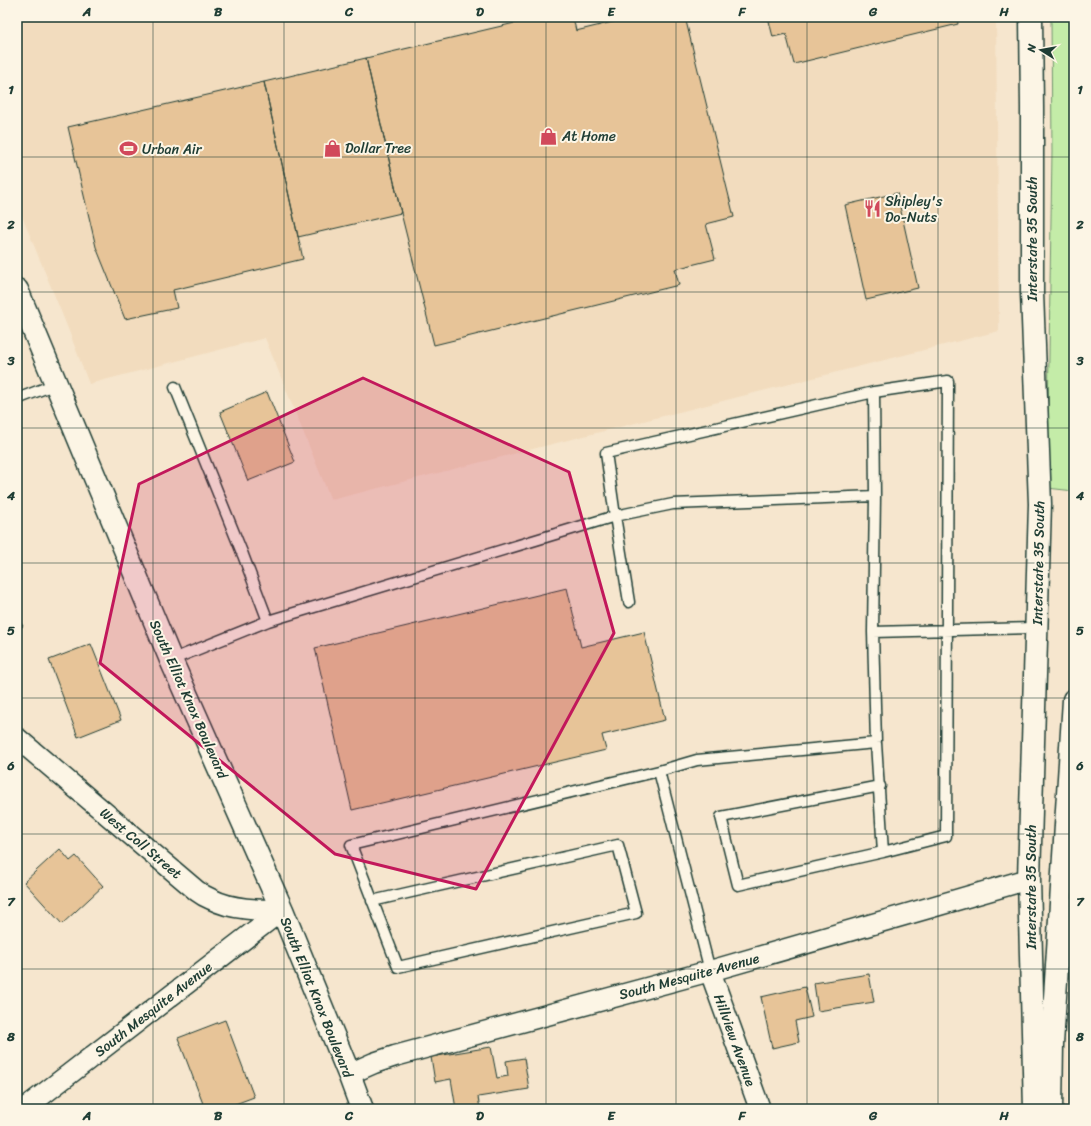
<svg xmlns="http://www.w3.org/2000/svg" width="1091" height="1126" font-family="Sriracha,sans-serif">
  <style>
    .built { fill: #f2dcbe }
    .green { fill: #c4eca8; stroke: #72946e }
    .building { fill: #e7c498; stroke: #1f3d34 }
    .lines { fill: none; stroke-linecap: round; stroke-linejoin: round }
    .service-casing { stroke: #1f3d34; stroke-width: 13 }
    .minor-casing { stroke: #1f3d34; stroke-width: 23 }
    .secondary-casing { stroke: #1f3d34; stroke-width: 25 }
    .motorway-casing { stroke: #1f3d34; stroke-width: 25 }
    .service { stroke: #fcf5e5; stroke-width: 10 }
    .minor { stroke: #fcf5e5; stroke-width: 20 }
    .secondary { stroke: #fcf5e5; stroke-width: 22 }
    .motorway { stroke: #fcf5e5; stroke-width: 22 }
    .marked { fill: #c2185b; fill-opacity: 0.2; stroke: #c2185b; stroke-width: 3; stroke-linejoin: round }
    .grid { fill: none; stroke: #1f3d34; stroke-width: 1; stroke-opacity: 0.55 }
    .labels { text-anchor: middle; stroke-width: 4; stroke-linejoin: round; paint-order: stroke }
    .poi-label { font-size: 14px; fill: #1f3d34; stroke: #fcf5e5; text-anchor: start }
    .street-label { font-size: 14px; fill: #1f3d34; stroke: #fcf5e5 }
    .neatline { fill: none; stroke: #1f3d34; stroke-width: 1.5 }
    .grid-label { font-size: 13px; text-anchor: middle; font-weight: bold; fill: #1f3d34 }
  </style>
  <rect width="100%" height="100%" fill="#f6e6ce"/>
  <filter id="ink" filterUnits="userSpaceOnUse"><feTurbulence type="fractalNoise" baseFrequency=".025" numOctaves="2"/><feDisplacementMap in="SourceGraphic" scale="8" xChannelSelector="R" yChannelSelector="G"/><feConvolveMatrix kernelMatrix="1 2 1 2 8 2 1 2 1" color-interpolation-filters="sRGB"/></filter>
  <g filter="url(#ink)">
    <path class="built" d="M 17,17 L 996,17 L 999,331 L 331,500 L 265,338 L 89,384 L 67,326 L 17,204 Z"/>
    <path class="green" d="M 1051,17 L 1071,17 L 1072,39 L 1074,46 L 1074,491 L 1047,488 L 1052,152 Z"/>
    <path class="building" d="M 540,17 L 573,17 L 576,31 L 633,17 L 685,17 L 734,217 L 706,224 L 715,259 L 675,269 L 679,285 L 434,345 L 401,213 L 366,58 Z
      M 768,17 L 957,17 L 958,24 L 794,64 L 786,34 L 773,37 Z
      M 366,58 L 401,213 L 298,237 L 264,82 Z
      M 264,82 L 303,259 L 173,290 L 177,308 L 125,319 L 96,247 L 68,127 Z
      M 897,193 L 918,288 L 866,300 L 845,205 Z
      M 267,392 L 295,462 L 248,481 L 220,412 Z
      M 567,588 L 581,647 L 644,632 L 665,720 L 602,735 L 606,750 L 352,810 L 315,648 Z
      M 17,618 L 23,626 L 17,631 Z
      M 91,644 L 121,720 L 78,737 L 49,660 Z
      M 60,849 L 70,861 L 76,856 L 103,886 L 62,924 L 24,882 Z
      M 869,974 L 874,1002 L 818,1011 L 814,983 Z
      M 805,987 L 812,1017 L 795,1021 L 799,1042 L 772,1048 L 761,997 Z
      M 225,1020 L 254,1097 L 222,1109 L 205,1109 L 178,1038 Z
      M 491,1047 L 497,1078 L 508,1076 L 506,1061 L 524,1058 L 529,1089 L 478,1097 L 480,1109 L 456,1109 L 451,1079 L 435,1082 L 431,1057 Z"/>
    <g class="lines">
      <defs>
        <path id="service" d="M 175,387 L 243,555 L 268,621
          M 874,392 L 948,381 L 946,836 L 883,852
          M 17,399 L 56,384
          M 875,496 L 673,504 L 615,516 L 606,453 L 874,392 L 875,496 L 873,632 L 1036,628
          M 873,632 L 876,743 L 883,852 L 738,885 L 721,817 L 880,786
          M 171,660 L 268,621 L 615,516 L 629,602
          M 372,901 L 618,845 L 636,913 L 398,967 L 351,845 L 659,771
          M 710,971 L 659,771 L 697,760 L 876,743"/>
        <path id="minor" d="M 17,738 L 197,891 C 201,894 206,897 211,899 C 232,910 259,910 282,910
          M 710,971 L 760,1109
          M 349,1074 L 374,1063 L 395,1056 L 710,971 L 1029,879
          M 24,1109 L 282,910"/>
        <path id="secondary" d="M 1031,17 L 1032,108 L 1032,293 L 1040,504 L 1029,879 L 1035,1109
          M 17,290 L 171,660 L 282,910 L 349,1074 L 362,1109"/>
        <path id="motorway" d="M 1051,1109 L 1052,1044 L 1074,700"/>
      </defs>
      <use href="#service" class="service-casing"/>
      <use href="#minor" class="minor-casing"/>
      <use href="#secondary" class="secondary-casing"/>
      <use href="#motorway" class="motorway-casing"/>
      <use href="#service" class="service"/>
      <use href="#minor" class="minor"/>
      <use href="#secondary" class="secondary"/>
      <use href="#motorway" class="motorway"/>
    </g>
  </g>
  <path class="marked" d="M 363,378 L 569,472 L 614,633 L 476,889 L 335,854 L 100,663 L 139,484 Z"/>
  <path class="grid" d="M 153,17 L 153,1109M 284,17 L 284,1109M 415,17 L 415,1109M 546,17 L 546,1109M 676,17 L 676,1109M 807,17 L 807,1109M 938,17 L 938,1109M 17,157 L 1074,157M 17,292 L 1074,292M 17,428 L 1074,428M 17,563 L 1074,563M 17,698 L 1074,698M 17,834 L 1074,834M 17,969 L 1074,969"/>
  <defs>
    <symbol id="shop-bare" viewBox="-9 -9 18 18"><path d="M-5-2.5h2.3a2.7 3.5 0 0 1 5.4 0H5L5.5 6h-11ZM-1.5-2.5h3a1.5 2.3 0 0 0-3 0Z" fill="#d1495b" stroke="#fcf5e5" stroke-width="2.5" paint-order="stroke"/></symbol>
    <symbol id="stadium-bare" viewBox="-9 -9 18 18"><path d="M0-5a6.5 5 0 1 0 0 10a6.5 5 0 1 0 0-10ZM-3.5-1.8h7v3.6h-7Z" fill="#d1495b" stroke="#fcf5e5" stroke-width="2.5" paint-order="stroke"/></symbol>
    <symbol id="restaurant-bare" viewBox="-9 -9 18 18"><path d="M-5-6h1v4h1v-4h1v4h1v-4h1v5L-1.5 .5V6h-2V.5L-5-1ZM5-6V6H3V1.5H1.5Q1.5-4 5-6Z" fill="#d1495b" stroke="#fcf5e5" stroke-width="2.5" paint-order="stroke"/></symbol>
  </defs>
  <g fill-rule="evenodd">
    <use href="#shop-bare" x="536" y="124" width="25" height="25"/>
    <use href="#shop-bare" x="320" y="136" width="25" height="25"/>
    <use href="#stadium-bare" x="116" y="136" width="25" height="25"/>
    <use href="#restaurant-bare" x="860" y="196" width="25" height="25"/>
  </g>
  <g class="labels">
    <g class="poi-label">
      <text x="562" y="141">At Home</text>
      <text x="345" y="153">Dollar Tree</text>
      <text x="142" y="154">Urban Air</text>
      <text x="885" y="206">Shipley's<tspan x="885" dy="16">Do-Nuts</tspan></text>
    </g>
    <g class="street-label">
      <text transform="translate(1032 239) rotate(-90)" y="5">Interstate 35 South</text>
      <text transform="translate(1038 563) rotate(-89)" y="5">Interstate 35 South</text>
      <text transform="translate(189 699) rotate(66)" y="5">South Elliot Knox Boulevard</text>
      <text transform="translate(141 843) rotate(40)" y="5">West Coll Street</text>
      <text transform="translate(1031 887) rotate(-90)" y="5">Interstate 35 South</text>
      <text transform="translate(689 976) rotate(-15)" y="5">South Mesquite Avenue</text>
      <text transform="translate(317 997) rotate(68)" y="5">South Elliot Knox Boulevard</text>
      <text transform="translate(153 1009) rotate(-38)" y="5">South Mesquite Avenue</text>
      <text transform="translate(735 1040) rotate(70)" y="5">Hillview Avenue</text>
    </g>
  </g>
  <rect width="1091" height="1126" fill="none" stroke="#fcf5e5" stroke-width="44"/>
  <g transform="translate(1041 50) rotate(281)" stroke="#fcf5e5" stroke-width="3" paint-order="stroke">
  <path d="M0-3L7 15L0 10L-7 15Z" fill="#1f3d34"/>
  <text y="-6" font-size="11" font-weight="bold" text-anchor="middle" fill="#1f3d34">N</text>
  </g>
  <rect x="22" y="22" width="1047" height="1082" class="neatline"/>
  <g class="grid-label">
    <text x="87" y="16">A</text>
    <text x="218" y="16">B</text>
    <text x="349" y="16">C</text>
    <text x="480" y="16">D</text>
    <text x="611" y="16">E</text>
    <text x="742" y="16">F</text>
    <text x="873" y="16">G</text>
    <text x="1004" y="16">H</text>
    <text x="11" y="94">1</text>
    <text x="1080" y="94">1</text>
    <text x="11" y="229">2</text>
    <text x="1080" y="229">2</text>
    <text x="11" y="365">3</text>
    <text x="1080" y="365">3</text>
    <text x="11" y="500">4</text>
    <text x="1080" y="500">4</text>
    <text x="11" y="635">5</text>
    <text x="1080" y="635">5</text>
    <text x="11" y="770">6</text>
    <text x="1080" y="770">6</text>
    <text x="11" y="906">7</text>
    <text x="1080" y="906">7</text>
    <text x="11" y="1041">8</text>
    <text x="1080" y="1041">8</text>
    <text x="87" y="1120">A</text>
    <text x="218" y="1120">B</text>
    <text x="349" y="1120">C</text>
    <text x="480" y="1120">D</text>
    <text x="611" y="1120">E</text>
    <text x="742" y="1120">F</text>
    <text x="873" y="1120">G</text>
    <text x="1004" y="1120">H</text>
  </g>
</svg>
